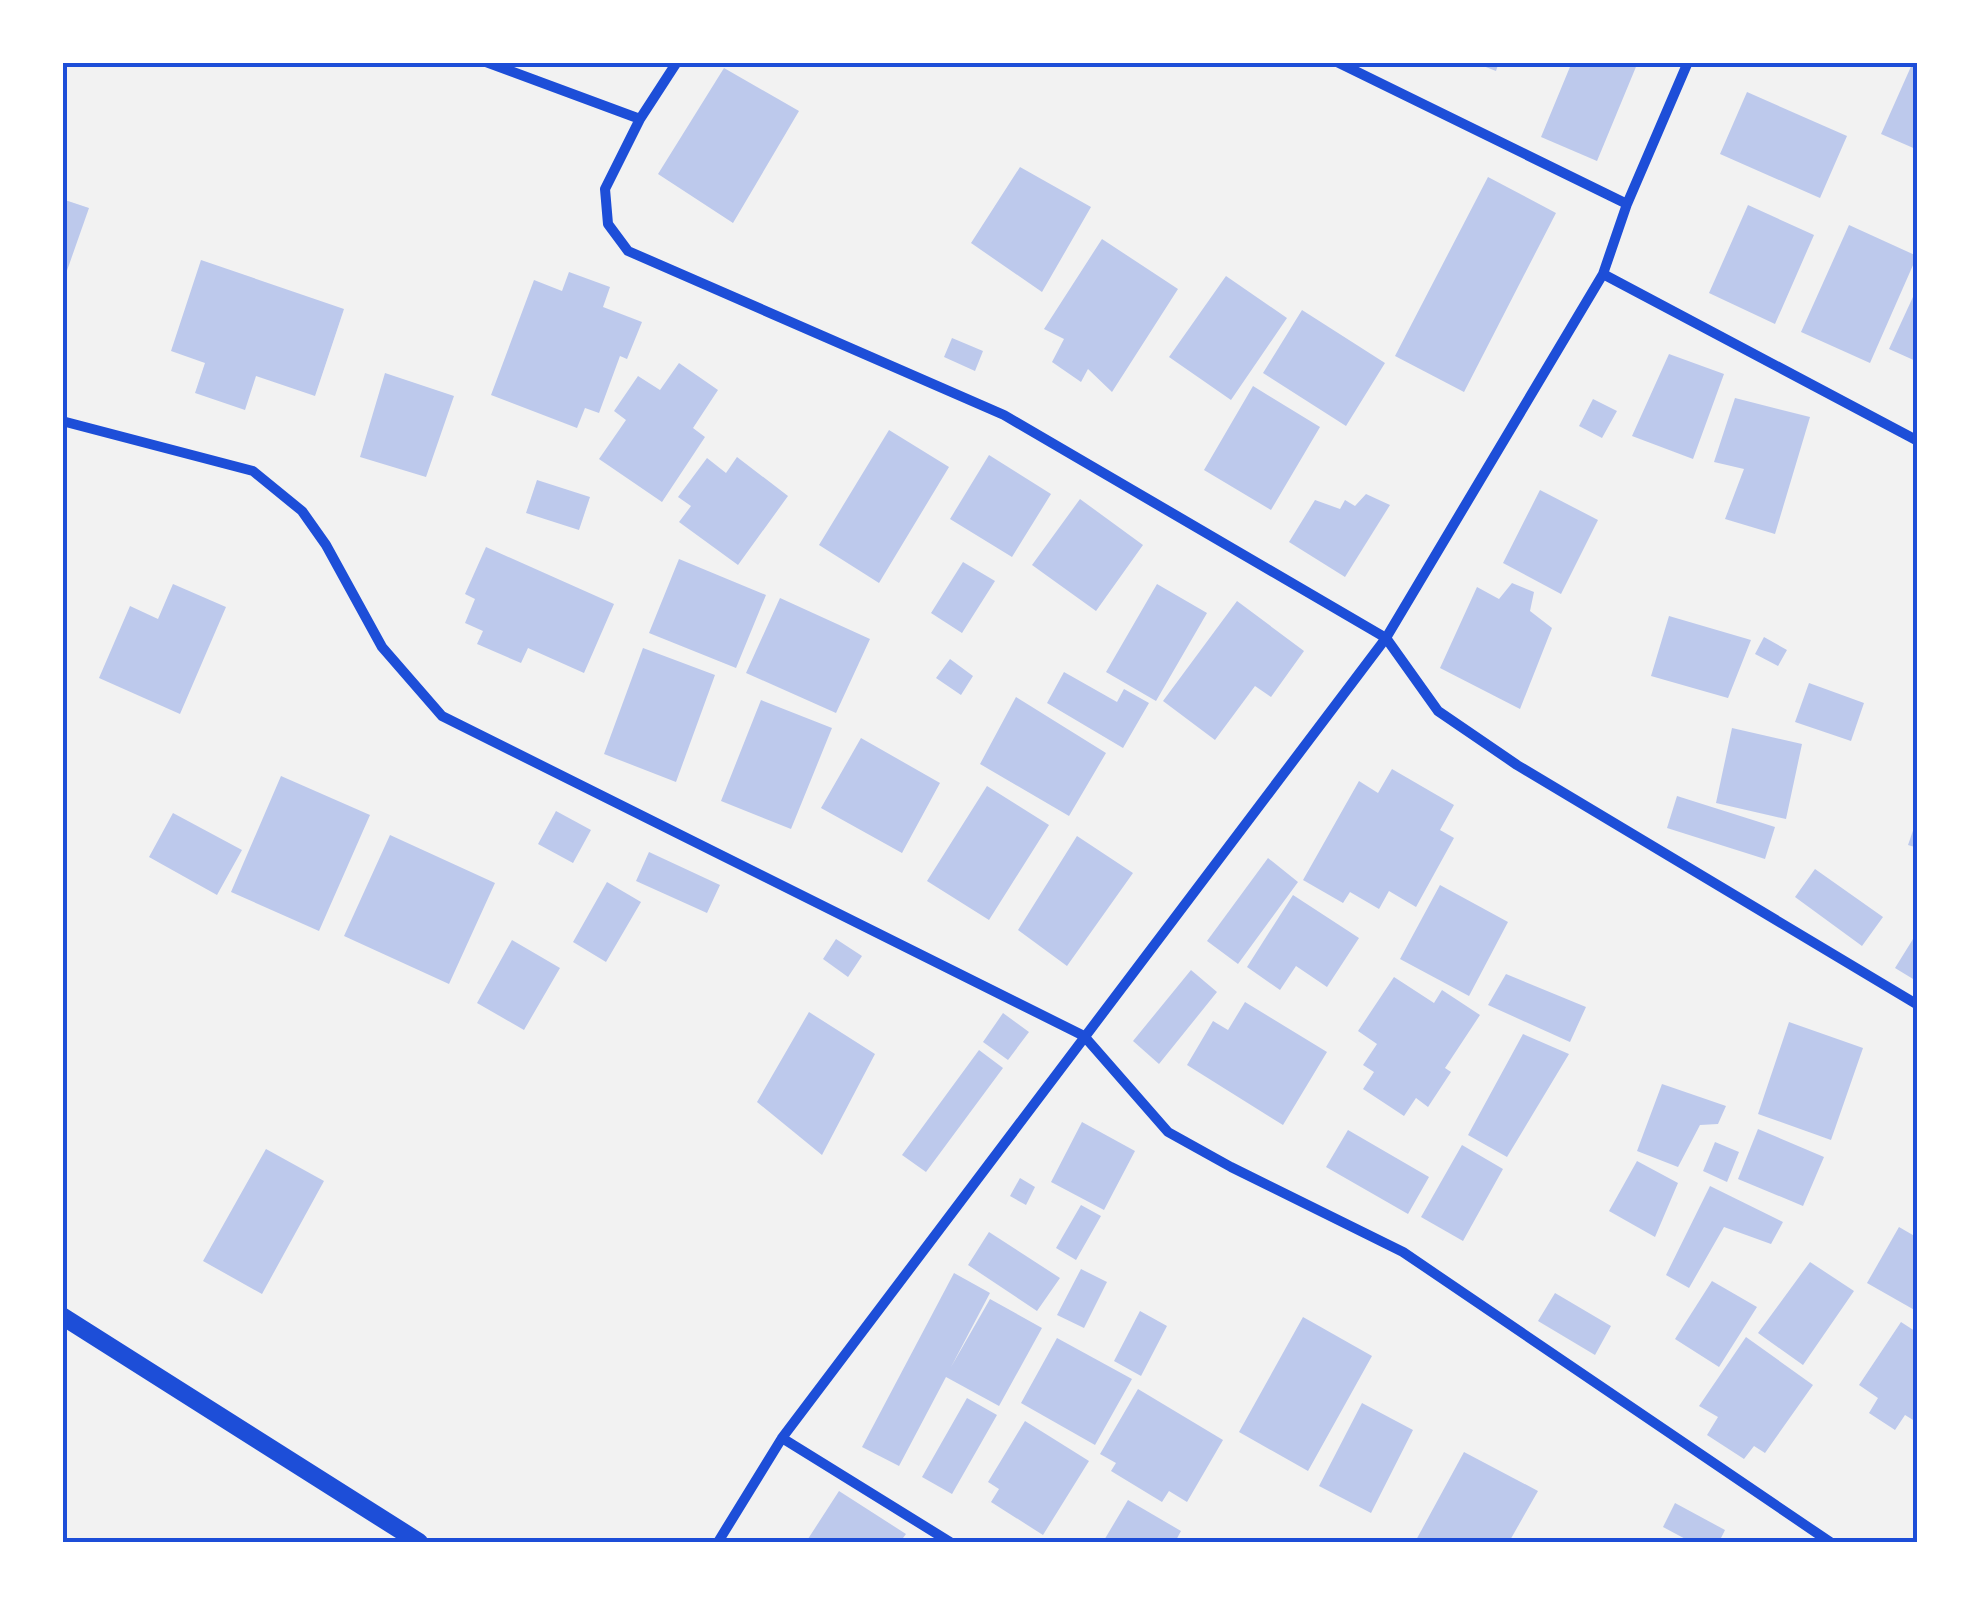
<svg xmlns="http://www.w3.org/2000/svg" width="1980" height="1605" font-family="Georgia,serif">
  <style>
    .building { fill: #bdc9ec }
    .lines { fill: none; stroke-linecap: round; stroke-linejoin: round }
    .minor { stroke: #1d4ed8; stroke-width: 10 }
    .tertiary { stroke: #1d4ed8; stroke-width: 18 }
    .neatline { fill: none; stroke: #1d4ed8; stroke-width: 4 }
  </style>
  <rect width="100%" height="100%" fill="#f2f2f2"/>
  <path class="building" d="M 1473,62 L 1499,62 L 1496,71 Z
    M 1572,62 L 1638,62 L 1597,161 L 1541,137 Z
    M 1913,62 L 1918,62 L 1918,150 L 1881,134 Z
    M 724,68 L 799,111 L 733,223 L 658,174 Z
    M 1747,92 L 1847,136 L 1820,198 L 1720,154 Z
    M 1020,167 L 1091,207 L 1042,292 L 971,243 Z
    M 1488,177 L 1556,213 L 1464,392 L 1395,356 Z
    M 62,199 L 89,208 L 63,282 L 62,282 Z
    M 1748,205 L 1814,235 L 1775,324 L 1709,293 Z
    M 1849,225 L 1917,256 L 1870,363 L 1801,332 Z
    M 1102,239 L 1178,289 L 1112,392 L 1088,369 L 1081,382 L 1052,362 L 1064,339 L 1044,329 Z
    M 201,260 L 344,309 L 315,396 L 256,376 L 245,410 L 195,393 L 205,363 L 171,351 Z
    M 569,272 L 610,287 L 603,307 L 642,322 L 627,359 L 620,356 L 599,413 L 585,408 L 577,428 L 491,395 L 534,280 L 562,291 Z
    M 1226,276 L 1287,318 L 1231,400 L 1169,357 Z
    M 1918,286 L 1918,362 L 1889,349 Z
    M 1302,310 L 1385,363 L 1346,426 L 1263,373 Z
    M 952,338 L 983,351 L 975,371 L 944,357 Z
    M 1669,354 L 1724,374 L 1693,459 L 1632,436 Z
    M 679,363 L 718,390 L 693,428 L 705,437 L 662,502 L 599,459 L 626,420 L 614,411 L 638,376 L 660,390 Z
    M 385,373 L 454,396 L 426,477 L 360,457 Z
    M 1253,386 L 1320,427 L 1271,510 L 1204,470 Z
    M 1735,398 L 1810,417 L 1775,534 L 1725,519 L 1744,469 L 1714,462 Z
    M 1593,399 L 1617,411 L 1602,438 L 1579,426 Z
    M 889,430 L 949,467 L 879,583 L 819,545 Z
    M 989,455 L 1051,494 L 1012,557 L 950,519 Z
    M 737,457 L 788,496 L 738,565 L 679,522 L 691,506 L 678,497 L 707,458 L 726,473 Z
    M 537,480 L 590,497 L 579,530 L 526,513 Z
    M 1540,490 L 1598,520 L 1561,594 L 1503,563 Z
    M 1366,494 L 1390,505 L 1345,577 L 1289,542 L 1315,500 L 1340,509 L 1345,500 L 1355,506 Z
    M 1080,499 L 1143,545 L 1096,611 L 1032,565 Z
    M 486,547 L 614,604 L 584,673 L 528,648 L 521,663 L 477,644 L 483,631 L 465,623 L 475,599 L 465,594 Z
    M 679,559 L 766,595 L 736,668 L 649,633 Z
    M 963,562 L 995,581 L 962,633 L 931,613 Z
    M 1512,583 L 1534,592 L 1530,611 L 1552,628 L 1520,709 L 1440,668 L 1477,587 L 1499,599 Z
    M 173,584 L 226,607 L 180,714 L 99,678 L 130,606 L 158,619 Z
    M 1157,584 L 1207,613 L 1156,701 L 1106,672 Z
    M 780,598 L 870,639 L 836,713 L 746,673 Z
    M 1237,601 L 1304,651 L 1271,697 L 1255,686 L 1215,740 L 1163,701 Z
    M 1669,616 L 1751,640 L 1728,698 L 1651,676 Z
    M 1764,637 L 1787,650 L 1778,666 L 1755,654 Z
    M 643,648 L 715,675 L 676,782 L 604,754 Z
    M 950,659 L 973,676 L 961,695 L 936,678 Z
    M 1064,672 L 1117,702 L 1124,689 L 1149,703 L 1123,748 L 1047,703 Z
    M 1809,683 L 1864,703 L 1851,741 L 1795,722 Z
    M 1016,697 L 1106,753 L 1069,816 L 980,764 Z
    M 761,700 L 832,728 L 791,829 L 721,801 Z
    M 1732,728 L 1802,744 L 1786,819 L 1716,803 Z
    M 861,738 L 940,783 L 902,853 L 821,808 Z
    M 1392,769 L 1454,805 L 1440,830 L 1454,838 L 1416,907 L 1389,891 L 1379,909 L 1350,892 L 1343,903 L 1303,880 L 1359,781 L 1378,793 Z
    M 281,776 L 370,815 L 319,931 L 231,892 Z
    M 987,786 L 1049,825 L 989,920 L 927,881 Z
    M 1677,796 L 1775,827 L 1765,859 L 1667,828 Z
    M 556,811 L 591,830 L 573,863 L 538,844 Z
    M 173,813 L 242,850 L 217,895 L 149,857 Z
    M 1917,819 L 1918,819 L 1918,848 L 1908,845 Z
    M 390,835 L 495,883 L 449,984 L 344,936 Z
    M 1077,836 L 1133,873 L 1067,966 L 1018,930 Z
    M 649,852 L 720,885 L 707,913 L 636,881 Z
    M 1268,858 L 1298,882 L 1238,964 L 1207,941 Z
    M 1815,869 L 1883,917 L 1862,946 L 1795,897 Z
    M 607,882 L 641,902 L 606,962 L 573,942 Z
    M 1440,885 L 1508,922 L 1469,996 L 1400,959 Z
    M 1293,895 L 1359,938 L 1327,987 L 1296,966 L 1280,990 L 1247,967 Z
    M 1918,931 L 1918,982 L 1895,968 Z
    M 836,939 L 862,956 L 848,977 L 823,959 Z
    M 512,940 L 560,968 L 524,1030 L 477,1003 Z
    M 1191,970 L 1217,992 L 1159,1064 L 1133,1041 Z
    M 1506,974 L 1586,1007 L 1570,1042 L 1488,1005 Z
    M 1394,977 L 1434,1003 L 1442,990 L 1480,1015 L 1445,1068 L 1451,1072 L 1428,1107 L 1416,1098 L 1404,1116 L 1363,1089 L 1374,1072 L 1363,1065 L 1377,1044 L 1358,1031 Z
    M 1245,1002 L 1327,1052 L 1283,1125 L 1187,1065 L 1213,1021 L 1228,1030 Z
    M 809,1012 L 875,1054 L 822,1155 L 757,1102 Z
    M 1003,1013 L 1029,1032 L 1008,1060 L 983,1042 Z
    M 1789,1022 L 1863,1048 L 1831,1140 L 1758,1114 Z
    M 1523,1034 L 1569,1054 L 1507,1157 L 1468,1135 Z
    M 979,1050 L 1003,1068 L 926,1172 L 902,1155 Z
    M 1662,1084 L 1726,1106 L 1718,1124 L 1700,1125 L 1678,1167 L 1637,1151 Z
    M 1082,1122 L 1135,1151 L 1104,1210 L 1051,1182 Z
    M 1758,1129 L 1824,1157 L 1803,1206 L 1738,1179 Z
    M 1348,1130 L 1429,1177 L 1408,1214 L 1326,1167 Z
    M 1715,1142 L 1739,1152 L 1727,1182 L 1703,1171 Z
    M 1462,1145 L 1503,1169 L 1463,1241 L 1421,1217 Z
    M 266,1149 L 324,1181 L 262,1294 L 203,1261 Z
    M 1637,1161 L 1678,1183 L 1655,1237 L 1609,1211 Z
    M 1020,1178 L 1035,1187 L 1026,1205 L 1010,1196 Z
    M 1710,1186 L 1783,1222 L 1771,1244 L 1724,1227 L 1689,1288 L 1666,1275 Z
    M 1081,1205 L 1101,1216 L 1076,1260 L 1056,1248 Z
    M 1899,1227 L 1918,1238 L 1918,1312 L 1867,1283 Z
    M 989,1232 L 1060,1278 L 1037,1311 L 968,1265 Z
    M 1810,1262 L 1854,1291 L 1803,1365 L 1758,1333 Z
    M 1081,1269 L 1107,1282 L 1084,1328 L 1057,1315 Z
    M 954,1273 L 990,1293 L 951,1367 L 990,1299 L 1042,1328 L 999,1406 L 946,1377 L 899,1466 L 862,1447 Z
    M 1712,1281 L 1757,1307 L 1719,1367 L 1675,1339 Z
    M 1555,1293 L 1611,1326 L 1595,1355 L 1538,1321 Z
    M 1140,1311 L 1167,1326 L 1141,1376 L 1114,1361 Z
    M 1303,1317 L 1372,1356 L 1308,1471 L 1239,1432 Z
    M 1901,1322 L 1918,1333 L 1918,1423 L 1905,1415 L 1895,1430 L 1869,1413 L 1878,1398 L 1859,1385 Z
    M 1746,1337 L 1813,1385 L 1765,1453 L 1754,1446 L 1744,1459 L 1707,1435 L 1718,1417 L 1699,1406 Z
    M 1057,1338 L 1132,1379 L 1095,1445 L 1021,1403 Z
    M 1138,1389 L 1223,1440 L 1187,1502 L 1169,1491 L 1162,1502 L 1111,1471 L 1116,1463 L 1100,1454 Z
    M 967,1398 L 997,1415 L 952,1494 L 922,1477 Z
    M 1362,1403 L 1413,1430 L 1371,1513 L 1319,1486 Z
    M 1025,1421 L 1089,1461 L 1043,1535 L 991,1502 L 999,1489 L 988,1482 Z
    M 1464,1452 L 1538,1491 L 1509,1542 L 1415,1542 Z
    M 839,1491 L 906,1534 L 900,1542 L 806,1542 Z
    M 1128,1500 L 1181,1531 L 1175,1542 L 1103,1542 Z
    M 1675,1503 L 1725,1530 L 1719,1542 L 1691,1542 L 1663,1527 Z"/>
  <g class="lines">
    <path class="minor" d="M 486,62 L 640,119
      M 677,62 L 640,119 L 605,189 L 608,224 L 628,251 L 1004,415 L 1386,638 L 1438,711 L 1517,765 L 1918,1005
      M 1337,62 L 1627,204
      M 1603,274 L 1918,441
      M 62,421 L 253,471 L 302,511 L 326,545 L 382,647 L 442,716 L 1084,1036 L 1168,1132 L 1231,1167 L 1403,1252 L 1830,1542
      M 782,1438 L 950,1542
      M 718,1542 L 782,1438 L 1386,638 L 1603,274 L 1627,204 L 1688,62"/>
    <path class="tertiary" d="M 62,1316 L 419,1542"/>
  </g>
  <rect width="1980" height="1605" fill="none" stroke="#ffffff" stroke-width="130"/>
  <rect x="65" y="65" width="1850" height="1475" class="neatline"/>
</svg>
